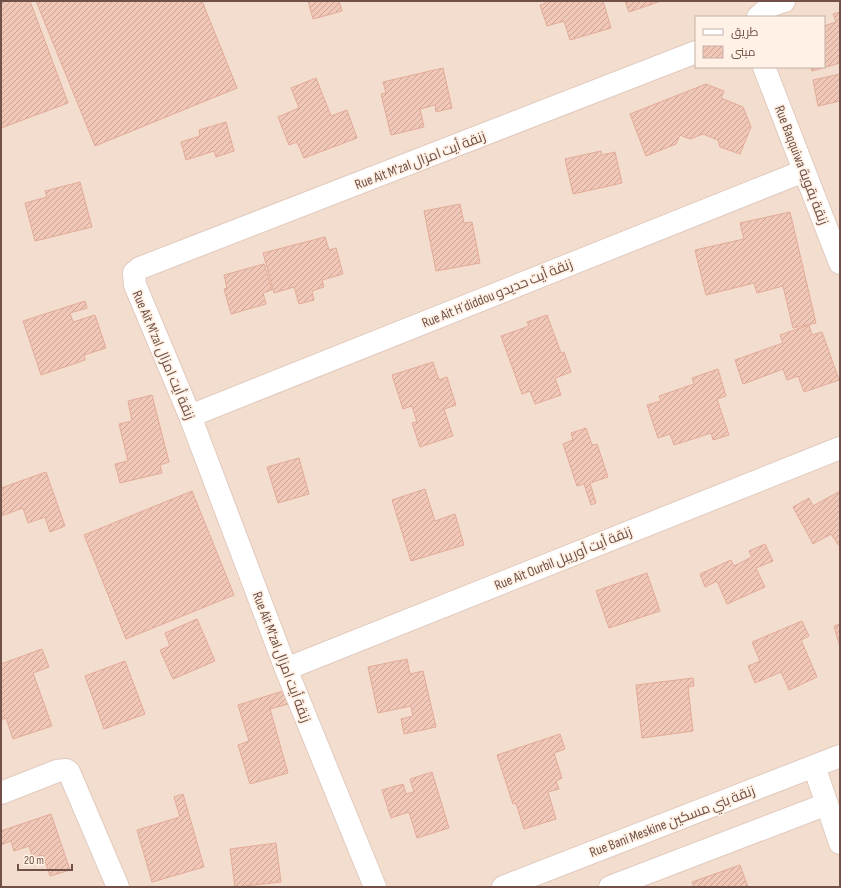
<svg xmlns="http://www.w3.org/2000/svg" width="841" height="888" font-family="'Sofia Sans Condensed',Cairo,sans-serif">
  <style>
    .residential { fill: #f3ddce; fill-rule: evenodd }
    .building { fill: url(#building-hatch); stroke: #e3ab98 }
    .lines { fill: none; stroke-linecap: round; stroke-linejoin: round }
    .minor-casing { stroke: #e1cabe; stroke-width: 24 }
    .minor { stroke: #fff; stroke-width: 22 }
    .labels { text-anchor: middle; stroke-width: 3.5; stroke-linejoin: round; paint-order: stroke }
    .street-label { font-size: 14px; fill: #715147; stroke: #fff1e5 }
  </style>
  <defs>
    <pattern id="building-hatch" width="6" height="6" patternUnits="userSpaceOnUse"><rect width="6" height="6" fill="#f1c7b7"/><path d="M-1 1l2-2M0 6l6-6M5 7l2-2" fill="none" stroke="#c8a497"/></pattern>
  </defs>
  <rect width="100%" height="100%" fill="#fceddf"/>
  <path class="residential" d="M 1,1 L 840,1 L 840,887 L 1,887 ZM 696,17 L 824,17 L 824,67 L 696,67 Z"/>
  <path class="building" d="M 1,1 L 30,1 L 68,103 L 1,128 Z
    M 36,1 L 202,1 L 237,88 L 95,146 Z
    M 308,1 L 339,1 L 342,11 L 313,19 Z
    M 545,1 L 603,1 L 611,28 L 570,40 L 564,21 L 547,26 L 540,5 L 546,3 Z
    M 625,1 L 661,1 L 629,12 Z
    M 840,12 L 840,63 L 812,71 L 810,67 L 824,67 L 824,26 L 836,22 L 833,14 Z
    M 443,68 L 452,108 L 436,112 L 435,105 L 420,109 L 424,127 L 391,135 L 381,94 L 386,93 L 383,82 Z
    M 840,74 L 840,101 L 818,106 L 813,80 Z
    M 316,78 L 331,116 L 347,110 L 357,138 L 304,158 L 297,142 L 289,145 L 278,117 L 299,108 L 291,88 Z
    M 706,84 L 724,91 L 721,98 L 743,107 L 751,127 L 740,154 L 720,147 L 718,140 L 703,134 L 690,139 L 680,135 L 676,144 L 646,156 L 630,114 Z
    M 226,122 L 234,151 L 216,157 L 214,151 L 186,160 L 181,142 L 200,136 L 199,130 Z
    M 601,151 L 602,155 L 615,152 L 622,183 L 573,194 L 565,159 Z
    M 80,182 L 92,227 L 35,241 L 25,203 L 47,197 L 45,191 Z
    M 460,204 L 464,223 L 472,222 L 480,263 L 436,271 L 424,211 Z
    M 790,212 L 816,323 L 793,328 L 783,286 L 757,293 L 754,283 L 706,295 L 695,250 L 744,239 L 740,223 Z
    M 325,237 L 329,250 L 336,248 L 343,274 L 322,280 L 324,287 L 312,291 L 314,300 L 299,304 L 294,287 L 274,293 L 263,253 Z
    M 264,264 L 272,290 L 263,293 L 266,304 L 231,314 L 224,289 L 227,288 L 224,275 Z
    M 85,301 L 87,308 L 70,313 L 73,322 L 95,315 L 106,348 L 84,355 L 85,360 L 41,375 L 23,321 Z
    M 547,315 L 561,353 L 564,352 L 571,372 L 555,378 L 561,395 L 535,404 L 530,391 L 522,394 L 501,336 L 529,326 L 527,322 Z
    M 809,325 L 812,335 L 822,332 L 839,380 L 804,392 L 798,376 L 787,380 L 783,369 L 743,384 L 735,360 L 783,343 L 780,335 Z
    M 433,362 L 439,380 L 447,377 L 456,405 L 444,409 L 453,436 L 420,447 L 412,423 L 417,422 L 412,406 L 403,409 L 392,375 Z
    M 718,369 L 726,396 L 717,399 L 729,435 L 713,440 L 711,433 L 674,445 L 670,434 L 658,438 L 647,405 L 661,401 L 659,396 L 694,384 L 692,378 Z
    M 152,395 L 169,462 L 160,465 L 162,473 L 120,483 L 115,464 L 128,461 L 119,424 L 132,421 L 128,401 Z
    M 586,428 L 592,445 L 597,444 L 608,477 L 590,483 L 596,503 L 591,505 L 584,484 L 577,486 L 563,444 L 573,440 L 571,433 Z
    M 299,458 L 309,494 L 278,503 L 267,467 Z
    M 46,472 L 65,526 L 50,532 L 45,517 L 28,523 L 23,508 L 1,516 L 1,488 Z
    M 425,489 L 435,521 L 455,514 L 464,545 L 411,561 L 392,500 Z
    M 192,491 L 234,595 L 126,639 L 84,535 Z
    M 840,491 L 840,547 L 831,534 L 813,544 L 793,507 L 809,498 L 813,506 Z
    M 765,544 L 773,561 L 756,568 L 765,587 L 727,604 L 717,581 L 705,587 L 700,574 L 731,560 L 734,566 L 752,557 L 749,551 Z
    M 647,573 L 660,611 L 609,628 L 596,591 Z
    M 197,619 L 215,661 L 173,679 L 160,650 L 170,646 L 165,633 Z
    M 802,621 L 809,636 L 801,640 L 817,677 L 789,690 L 781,672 L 755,683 L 748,666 L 760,661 L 752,642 Z
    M 840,624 L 840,647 L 834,626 Z
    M 42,649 L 49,667 L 33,673 L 52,726 L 13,739 L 6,718 L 1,720 L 1,664 Z
    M 407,659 L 410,674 L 423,671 L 436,727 L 404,734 L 401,719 L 413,716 L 411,706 L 378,713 L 368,667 Z
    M 125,661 L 145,714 L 104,729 L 85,676 Z
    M 693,678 L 694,686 L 688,687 L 693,731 L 642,738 L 636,685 Z
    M 283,691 L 288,704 L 270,709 L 288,773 L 250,784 L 238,745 L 249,741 L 238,705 Z
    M 560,734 L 565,749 L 554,753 L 562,778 L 556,781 L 559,789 L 548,792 L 556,819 L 524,829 L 516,803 L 513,804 L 497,755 Z
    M 432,772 L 449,828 L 417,838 L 409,812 L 391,818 L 382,790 L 403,784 L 406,794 L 414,792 L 410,779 Z
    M 183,794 L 204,867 L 152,882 L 137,830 L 180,817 L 174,797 Z
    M 51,814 L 70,870 L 50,876 L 43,855 L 33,858 L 29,846 L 14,851 L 11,841 L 1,845 L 1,831 Z
    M 276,843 L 281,882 L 235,887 L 230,849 Z
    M 740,865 L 748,887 L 694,887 L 692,882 Z"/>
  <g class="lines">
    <defs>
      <path id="minor" d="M 758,17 L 772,5 L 784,1
        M 764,67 L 840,263
        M 190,416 L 804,171
        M 286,669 L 840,448
        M 814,766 L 840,843
        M 1,793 L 57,771 L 66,770 L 69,772 L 118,887
        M 375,887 L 286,669 L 190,416 L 135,285 L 134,273 L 140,268 L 696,52
        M 503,887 L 840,756
        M 610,887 L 827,804"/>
    </defs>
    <use href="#minor" class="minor-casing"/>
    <use href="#minor" class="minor"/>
  </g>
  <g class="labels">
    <g class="street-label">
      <text transform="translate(420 160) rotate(-21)" y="5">Rue Ait M'zal زنقة أيت امزال</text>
      <text transform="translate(802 165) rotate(69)" y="5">Rue Baqquiwa زنقة بقوية</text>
      <text transform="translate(497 293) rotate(-22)" y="5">Rue Ait H´diddou زنقة أيت حديدو</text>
      <text transform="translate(164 355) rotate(67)" y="5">Rue Ait M'zal زنقة أيت امزال</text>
      <text transform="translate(563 558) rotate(-22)" y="5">Rue Ait Ourbil زنقة أيت أوريبل</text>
      <text transform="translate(282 657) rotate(69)" y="5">Rue Ait M'zal زنقة أيت امزال</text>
      <text transform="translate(672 821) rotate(-21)" y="5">Rue Bani Meskine زنقة بني مسكين</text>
    </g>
  </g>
  <rect width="841" height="888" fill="none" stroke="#715147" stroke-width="4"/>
  <rect x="695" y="16" width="130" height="52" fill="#fff1e5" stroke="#c6b1a6"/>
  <rect x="703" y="29" width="20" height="6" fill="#ffffff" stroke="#c6b1a6"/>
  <text x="731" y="36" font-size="12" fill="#715147">طريق</text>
  <rect x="703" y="46" width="20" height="12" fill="url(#building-hatch)" stroke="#c6b1a6"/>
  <text x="731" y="56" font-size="12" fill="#715147">مبنى</text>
  <path d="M18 864v6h54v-6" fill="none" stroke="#715147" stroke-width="2"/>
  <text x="24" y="864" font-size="12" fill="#715147" stroke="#fff1e5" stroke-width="3" paint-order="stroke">20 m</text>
</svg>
